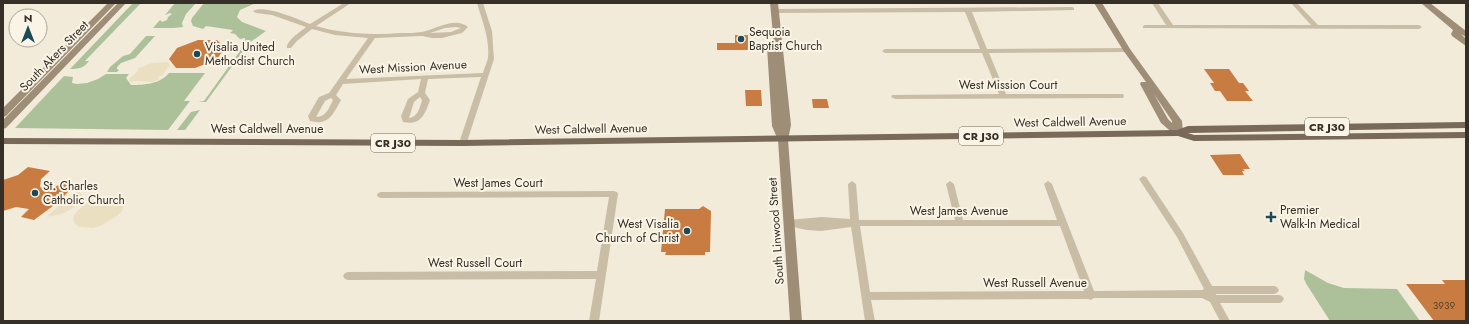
<svg xmlns="http://www.w3.org/2000/svg" width="1469" height="324" font-family="Jost,sans-serif">
  <style>
    .green { fill: #acc19a }
    .plaza { fill: #eae0c1 }
    .building { fill: #c87c42 }
    .lines { fill: none; stroke-linecap: round; stroke-linejoin: round }
    .street { fill: #cabda6; fill-rule: evenodd }
    .secondary { fill: #9e8d77; fill-rule: evenodd }
    .primary { fill: #786958; fill-rule: evenodd }
    .poi-dot { fill: #1c4958; stroke: #faf4e6; stroke-width: 1.5 }
    .labels { text-anchor: middle; stroke-width: 4; stroke-linejoin: round; paint-order: stroke }
    .number-label { font-size: 10px; fill: #5a422e }
    .shield { fill: #faf4e6; stroke: #716a60; stroke-width: 1 }
    .shield-label { font-size: 11px; font-weight: bold; fill: #362f27 }
    .poi-label { font-size: 12px; fill: #362f27; stroke: #faf4e6; text-anchor: start }
    .street-label { font-size: 12px; fill: #362f27; stroke: #faf4e6 }
  </style>
  <rect width="100%" height="100%" fill="#f2ebda"/>
  <path class="green" d="M 133,3 L 141,3 L 85,61 L 89,61 C 84,68 79,69 70,69 Z
    M 175,3 L 196,3 L 186,14 L 182,23 L 183,27 L 174,28 L 153,28 L 160,20 L 162,22 L 167,20 L 168,17 L 172,14 L 170,13 L 165,15 Z
    M 204,3 L 256,3 L 240,10 L 237,17 L 242,22 L 266,31 L 249,43 L 206,102 L 198,102 L 204,101 L 245,44 L 245,38 L 240,39 L 235,34 L 230,33 L 233,30 L 206,26 L 203,29 L 193,26 L 191,21 L 192,18 Z
    M 146,36 L 155,36 L 135,58 L 121,63 L 117,67 L 117,69 L 119,70 L 117,72 L 107,72 L 110,67 L 123,56 L 130,54 Z
    M 169,73 L 205,73 L 184,101 L 190,101 L 168,130 L 15,128 L 64,76 L 73,77 L 72,83 L 77,84 L 87,83 L 98,79 L 106,74 L 129,74 L 126,78 L 131,85 C 144,85 160,84 169,73 Z
    M 200,110 L 185,130 L 177,130 L 191,112 Z
    M 1305,270 L 1328,283 L 1344,288 L 1397,289 L 1420,321 L 1330,321 L 1307,285 L 1304,279 Z"/>
  <path class="plaza" d="M 168,62 L 170,66 L 167,68 L 163,75 L 158,77 L 159,79 L 153,82 L 136,81 L 131,82 L 129,79 L 136,73 L 139,68 L 152,63 Z
    M 78,190 L 82,195 L 82,198 L 73,208 L 62,214 L 46,217 Z
    M 108,196 L 115,196 L 121,197 L 124,201 L 124,205 L 122,211 L 117,216 L 102,225 L 93,228 L 79,227 L 75,224 L 73,220 L 74,215 L 78,210 L 92,200 Z"/>
  <path class="building" d="M 735,35 L 748,35 L 748,50 L 717,50 L 717,43 L 735,43 Z
    M 198,40 L 217,40 L 225,48 L 216,60 L 195,68 L 176,68 L 169,59 L 177,48 Z
    M 1204,69 L 1229,69 L 1239,83 L 1243,83 L 1249,91 L 1245,91 L 1253,101 L 1227,101 L 1220,91 L 1215,91 L 1210,83 L 1214,83 Z
    M 745,90 L 761,90 L 762,106 L 746,106 Z
    M 812,99 L 827,99 L 829,108 L 813,108 Z
    M 1240,154 L 1250,169 L 1243,169 L 1245,171 L 1242,171 L 1244,175 L 1223,175 L 1210,155 Z
    M 28,167 L 50,171 L 41,179 L 40,187 L 52,189 L 63,182 L 75,185 L 63,197 L 65,197 L 34,220 L 21,217 L 29,209 L 16,207 L 3,211 L 3,180 L 18,175 Z
    M 703,206 L 711,211 L 710,252 L 705,252 L 705,255 L 665,255 L 666,252 L 661,252 L 665,209 L 699,209 Z
    M 1442,280 L 1466,280 L 1466,321 L 1434,321 L 1406,284 L 1445,284 Z"/>
  <g class="lines">
    <path class="street" d="M 344,3 L 351,3 L 316,26 C 343,34 372,35 401,33 C 407,33 415,33 422,32 C 436,29 455,16 468,27 L 462,33 L 442,38 L 432,38 L 422,36 L 375,38 L 346,79 L 483,73 C 484,68 487,63 488,58 C 490,39 482,21 477,3 L 483,3 L 492,31 L 494,59 L 466,145 L 463,146 L 459,143 L 481,77 L 428,79 L 425,93 L 430,100 C 425,114 421,126 403,122 L 401,116 L 408,99 L 418,92 L 421,79 L 343,84 L 336,95 L 341,100 C 333,114 329,126 310,121 L 308,116 L 319,97 L 329,93 L 368,38 L 335,35 L 312,29 L 297,41 L 291,48 L 287,48 C 286,41 300,32 306,27 L 272,15 L 256,13 L 253,11 C 263,4 298,19 310,24 ZM 456,27 L 461,28 L 451,32 L 430,33 L 445,28 ZM 420,97 L 422,100 C 420,107 418,117 409,118 L 414,102 ZM 331,98 L 333,100 C 329,108 326,117 316,117 L 325,101 Z
      M 1152,3 L 1158,3 L 1173,25 L 1311,25 L 1291,3 L 1297,3 L 1318,25 L 1419,25 L 1422,27 L 1419,29 L 1143,28 L 1143,26 L 1145,25 L 1166,25 Z
      M 1072,7 L 1074,8 L 1074,10 L 972,12 L 987,49 L 1127,48 L 1130,50 L 1127,52 L 989,53 L 1006,94 L 1123,94 L 1124,96 L 1123,98 L 895,99 L 891,97 L 892,95 L 999,94 L 982,53 L 885,53 L 882,51 L 885,49 L 980,49 L 965,12 L 775,13 L 772,11 L 775,9 Z
      M 1143,176 L 1146,177 L 1183,233 L 1212,286 L 1274,286 L 1277,287 L 1279,290 L 1277,293 L 1274,294 L 1216,294 L 1216,295 L 1279,295 L 1282,296 L 1284,299 L 1282,302 L 1279,303 L 1220,303 L 1230,321 L 1220,321 L 1210,302 L 1202,298 L 1094,298 L 1091,300 L 1088,299 L 871,300 L 875,321 L 865,321 L 851,227 L 821,231 L 807,230 L 788,226 L 785,225 L 784,223 L 785,221 L 788,220 L 822,217 L 850,219 L 848,184 L 852,181 L 856,184 L 859,220 L 955,220 L 946,184 L 950,181 L 954,184 L 963,220 L 1057,220 L 1044,184 L 1048,181 L 1052,184 L 1094,291 L 1202,290 L 1204,289 L 1177,237 L 1139,179 ZM 860,226 L 1060,226 L 1084,291 L 870,292 Z
      M 614,191 L 617,192 L 618,194 L 599,321 L 589,321 L 596,279 L 348,280 L 345,279 L 343,276 L 345,273 L 348,272 L 597,271 L 609,197 L 381,198 L 378,197 L 377,195 L 378,193 L 381,192 Z"/>
    <path class="secondary" d="M 108,3 L 116,3 L 6,116 L 3,117 L 3,108 Z
      M 118,3 L 126,3 L 6,128 L 3,129 L 3,120 Z
      M 770,3 L 778,3 L 791,125 L 788,140 L 802,321 L 790,321 L 778,140 L 772,126 L 767,47 L 768,45 L 774,45 Z
      M 1094,3 L 1102,3 L 1130,49 L 1182,121 L 1183,133 L 1181,135 L 1175,135 L 1161,123 L 1140,84 L 1141,82 L 1146,82 L 1123,50 ZM 1154,94 L 1172,121 L 1172,123 L 1168,119 Z
      M 1421,3 L 1430,3 L 1466,31 L 1466,37 L 1461,34 L 1466,39 L 1466,46 L 1452,36 L 1451,34 L 1453,30 Z"/>
    <path class="primary" d="M 1466,122 L 1466,128 L 1188,133 L 1194,135 L 1466,132 L 1466,138 L 1194,141 L 1178,136 L 463,146 L 3,144 L 3,138 L 463,140 L 1177,130 L 1188,126 Z"/>
  </g>
  <g class="poi-dot">
    <circle cx="741" cy="39" r="4"/>
    <circle cx="197" cy="54" r="4"/>
    <circle cx="35" cy="193" r="4"/>
    <path d="M1269 211h4v4h4v4h-4v4h-4v-4h-4v-4h4z"/>
    <circle cx="687" cy="231" r="4"/>
  </g>
  <g class="labels">
    <g class="number-label">
      <text x="1444" y="309">3939</text>
    </g>
    <g class="shield">
      <rect x="1305" y="118" width="44" height="18" rx="3"/>
      <rect x="959" y="127" width="44" height="18" rx="3"/>
      <rect x="371" y="134" width="44" height="18" rx="3"/>
    </g>
    <g class="shield-label">
      <text x="1327" y="131">CR J30</text>
      <text x="981" y="140">CR J30</text>
      <text x="393" y="147">CR J30</text>
    </g>
    <g class="poi-label">
      <text x="749" y="36">Sequoia<tspan x="749" dy="14">Baptist Church</tspan></text>
      <text x="205" y="51">Visalia United<tspan x="205" dy="14">Methodist Church</tspan></text>
      <text x="43" y="190">St. Charles<tspan x="43" dy="14">Catholic Church</tspan></text>
      <text x="1280" y="214">Premier<tspan x="1280" dy="14">Walk-In Medical</tspan></text>
      <text x="679" y="228" text-anchor="end">West Visalia<tspan x="679" dy="14">Church of Christ</tspan></text>
    </g>
    <g class="street-label">
      <text transform="translate(54 56) rotate(-46)" y="4">South Akers Street</text>
      <text transform="translate(413 67) rotate(-3)" y="4">West Mission Avenue</text>
      <text x="1008" y="89">West Mission Court</text>
      <text transform="translate(1070 122) rotate(-1)" y="4">West Caldwell Avenue</text>
      <text x="267" y="133">West Caldwell Avenue</text>
      <text transform="translate(591 129) rotate(-1)" y="4">West Caldwell Avenue</text>
      <text x="498" y="187">West James Court</text>
      <text x="959" y="215">West James Avenue</text>
      <text transform="translate(776 231) rotate(-94)" y="4">South Linwood Street</text>
      <text x="475" y="267">West Russell Court</text>
      <text x="1035" y="287">West Russell Avenue</text>
    </g>
  </g>
  <rect width="1469" height="324" fill="none" stroke="#362f27" stroke-width="8"/>
  <g transform="translate(28 28)"><circle r="19" fill="#faf4e6" stroke="#aca59a"/>
  <path d="M0-3L7 15L0 10L-7 15Z" fill="#1c4958"/>
  <text y="-6" font-size="11" font-weight="bold" text-anchor="middle" fill="#362f27">N</text>
  </g>
</svg>
